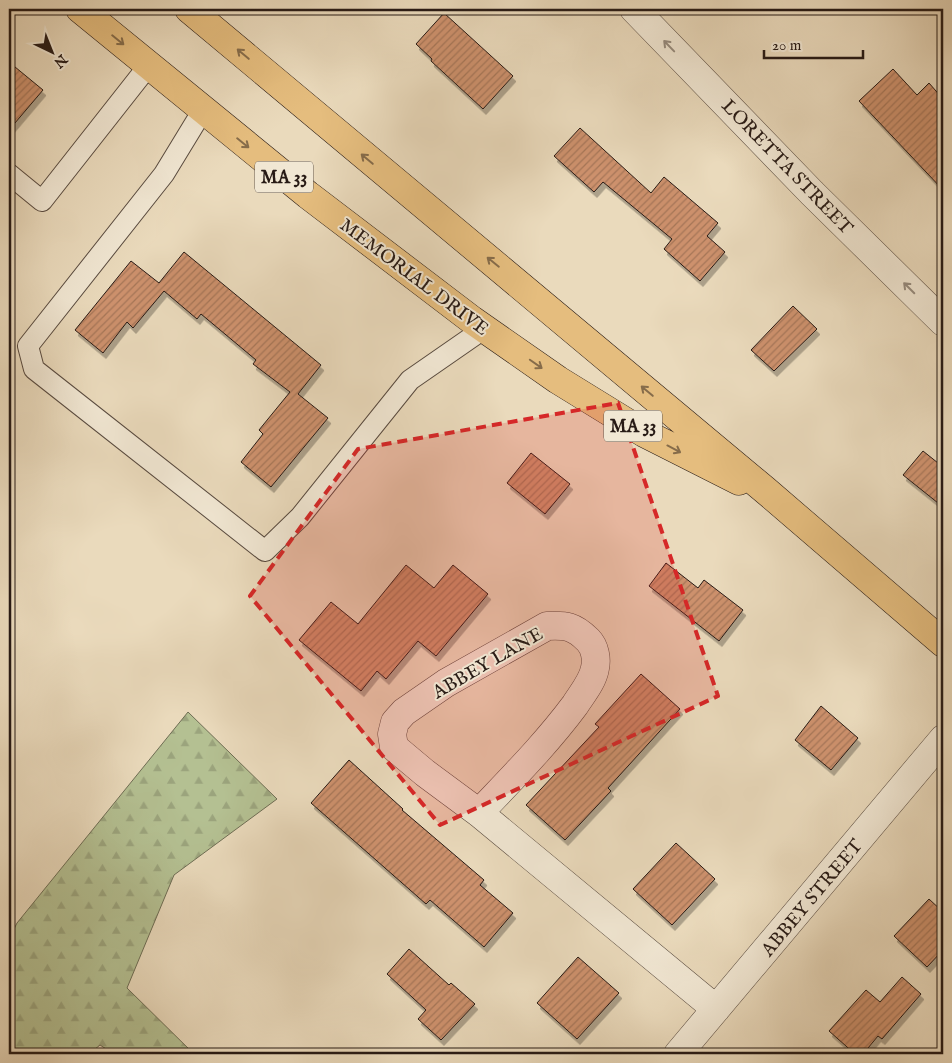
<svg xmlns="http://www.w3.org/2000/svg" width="952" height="1063" font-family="'IM FELL English',serif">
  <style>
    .forest { fill: url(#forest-firs); stroke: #6e6d54 }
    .building { fill: url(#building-hatch); stroke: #271a15; filter: url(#shadow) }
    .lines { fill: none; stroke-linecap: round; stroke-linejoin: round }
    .service-casing { stroke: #584a3f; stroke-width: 22 }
    .minor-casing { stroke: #584a3f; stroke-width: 29 }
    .primary-casing { stroke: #271a15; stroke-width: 29 }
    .service { stroke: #f1e7d3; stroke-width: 20 }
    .minor { stroke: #f1e7d3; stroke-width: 28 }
    .primary { stroke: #e5bd7e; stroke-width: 28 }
    .oneway { stroke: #866c4a }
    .oneway2 { stroke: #968b7e }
    .marked { fill: #d62828; fill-opacity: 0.2; stroke: #d62828; stroke-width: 4; stroke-dasharray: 10 6; stroke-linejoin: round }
    .labels { text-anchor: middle; stroke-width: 4; stroke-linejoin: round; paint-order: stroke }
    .shield { fill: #f1e7d3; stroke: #64584e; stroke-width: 1 }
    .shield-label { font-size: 18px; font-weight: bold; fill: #271a15 }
    .street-label { font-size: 19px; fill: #271a15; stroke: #f1e7d3 }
  </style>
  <defs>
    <pattern id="forest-firs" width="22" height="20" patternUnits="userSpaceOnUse" patternTransform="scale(1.25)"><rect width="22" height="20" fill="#b4c092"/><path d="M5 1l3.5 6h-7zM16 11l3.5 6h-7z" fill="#9ba47d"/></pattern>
    <pattern id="building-hatch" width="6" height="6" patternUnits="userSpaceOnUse" patternTransform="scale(1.25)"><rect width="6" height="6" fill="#cd916d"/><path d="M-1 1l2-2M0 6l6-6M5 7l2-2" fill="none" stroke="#a67658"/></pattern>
    <filter id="shadow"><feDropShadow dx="3" dy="5.5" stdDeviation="0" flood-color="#0004"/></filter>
  </defs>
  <rect width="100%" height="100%" fill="#eadabc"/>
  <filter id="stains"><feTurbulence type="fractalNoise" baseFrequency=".004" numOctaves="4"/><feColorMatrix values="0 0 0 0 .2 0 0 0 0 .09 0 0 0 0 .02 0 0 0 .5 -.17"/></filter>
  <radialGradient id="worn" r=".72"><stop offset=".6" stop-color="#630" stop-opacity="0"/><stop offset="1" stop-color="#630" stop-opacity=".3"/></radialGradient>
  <path class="forest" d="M 188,712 L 277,799 L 174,875 L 127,988 L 194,1054 L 114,1054 L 100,1045 L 89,1054 L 9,1054 L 9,939 L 17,923 Z"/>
  <path class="building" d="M 444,13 L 513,76 L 483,109 L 431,61 L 432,59 L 416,44 Z
    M 9,62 L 43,90 L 9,130 Z
    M 893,69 L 917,95 L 929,83 L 943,99 L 943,190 L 859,101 Z
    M 580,128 L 651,193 L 664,177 L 718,223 L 707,236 L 725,252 L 700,281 L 664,249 L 672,239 L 603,182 L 594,192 L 554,156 Z
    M 184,252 L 321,365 L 298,394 L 328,418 L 271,487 L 241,462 L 263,434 L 259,430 L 290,392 L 253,364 L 256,360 L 201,314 L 197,319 L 164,291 L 133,328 L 127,322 L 103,353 L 75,330 L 131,261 L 159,283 Z
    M 793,306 L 817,329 L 774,371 L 751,350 Z
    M 923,451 L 943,467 L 943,507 L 903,475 Z
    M 531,453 L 570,484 L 545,514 L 507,483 Z
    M 666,563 L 698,588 L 704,580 L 743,610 L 719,641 L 649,586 Z
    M 406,565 L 434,588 L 453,565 L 488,594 L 436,656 L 418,641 L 386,679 L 377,671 L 361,691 L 299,640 L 331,602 L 358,624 Z
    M 641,674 L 680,709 L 608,788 L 611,791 L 565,840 L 526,805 L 599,727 L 595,724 Z
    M 821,706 L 858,738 L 831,770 L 795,740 Z
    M 349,760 L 403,809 L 402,810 L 484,880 L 480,885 L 513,913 L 484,947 L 430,900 L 426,904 L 311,803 Z
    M 676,843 L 715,879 L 672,925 L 633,889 Z
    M 929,899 L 943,912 L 943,950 L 927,967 L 894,936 Z
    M 409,949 L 449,985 L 451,983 L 475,1004 L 441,1040 L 418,1019 L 426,1010 L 387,974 Z
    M 578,957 L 619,993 L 577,1039 L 537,1003 Z
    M 902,977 L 921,994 L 882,1039 L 878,1036 L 863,1054 L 855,1054 L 829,1031 L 866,990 L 880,1002 Z"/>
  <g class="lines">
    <defs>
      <path id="service" d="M 203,110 L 164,174 L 28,346 L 34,369 L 265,551 L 300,517 L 410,380 L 485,328
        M 9,174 L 42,201 L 149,65"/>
      <path id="minor" d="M 634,9 L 812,193 L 943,322
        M 479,813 C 512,778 546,744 575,705 C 582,694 593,681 595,668 C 597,659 595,647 588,640 C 574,626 566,625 547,626 L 446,683 L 404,712 L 395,722 L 392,734 L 394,747 L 425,773 L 479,813 L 716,1009
        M 678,1054 L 943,739"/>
      <path id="primary" d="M 80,9 L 308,195 L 472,320 L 558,380 L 644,433 L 739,481
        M 189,9 L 765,490 L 943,643"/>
    </defs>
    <use href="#service" class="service-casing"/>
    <use href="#minor" class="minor-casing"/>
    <use href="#primary" class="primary-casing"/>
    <use href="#service" class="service"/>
    <use href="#minor" class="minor"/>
    <use href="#primary" class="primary"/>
  </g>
  <defs><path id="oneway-shaft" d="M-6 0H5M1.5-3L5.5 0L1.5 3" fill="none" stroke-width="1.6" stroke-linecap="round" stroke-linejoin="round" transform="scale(1.25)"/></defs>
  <g class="oneway">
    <use href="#oneway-shaft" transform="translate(118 40) rotate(39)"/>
    <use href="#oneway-shaft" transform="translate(243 54) rotate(-140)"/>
    <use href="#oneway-shaft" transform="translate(243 143) rotate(39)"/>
    <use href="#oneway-shaft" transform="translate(367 159) rotate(-140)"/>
    <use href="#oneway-shaft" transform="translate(493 262) rotate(-141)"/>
    <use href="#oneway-shaft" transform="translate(536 364) rotate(35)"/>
    <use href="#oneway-shaft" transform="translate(647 391) rotate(-140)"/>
    <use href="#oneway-shaft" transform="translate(674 449) rotate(28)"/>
  </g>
  <g class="oneway2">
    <use href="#oneway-shaft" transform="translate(669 46) rotate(-134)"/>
    <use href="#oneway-shaft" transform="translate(909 288) rotate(-135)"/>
  </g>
  <path class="marked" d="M 618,403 L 718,696 L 440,825 L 250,596 L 358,449 Z"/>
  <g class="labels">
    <g class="shield">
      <rect x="255" y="161.5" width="58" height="31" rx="4"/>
      <rect x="604" y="410.5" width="58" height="31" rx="4"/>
    </g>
    <g class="shield-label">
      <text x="284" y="183">MA 33</text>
      <text x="633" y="432">MA 33</text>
    </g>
    <g class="street-label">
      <text transform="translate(788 166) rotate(46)" y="7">LORETTA STREET</text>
      <text transform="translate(415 276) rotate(37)" y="7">MEMORIAL DRIVE</text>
      <text transform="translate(487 662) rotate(-30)" y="7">ABBEY LANE</text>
      <text transform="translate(811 897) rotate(-50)" y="7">ABBEY STREET</text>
    </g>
  </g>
  <rect width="952" height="1063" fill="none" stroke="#eadabc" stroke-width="30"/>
  <rect x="10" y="10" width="932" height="1043" fill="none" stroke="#271a15" stroke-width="2.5"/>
  <rect x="15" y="15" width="922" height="1033" fill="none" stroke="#271a15"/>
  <g transform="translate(52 52) rotate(137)" stroke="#f1e7d3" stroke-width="4" paint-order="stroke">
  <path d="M0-4L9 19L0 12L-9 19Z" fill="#271a15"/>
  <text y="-8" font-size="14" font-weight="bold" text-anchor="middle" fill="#271a15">N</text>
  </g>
  <path d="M764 50v8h99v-8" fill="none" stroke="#271a15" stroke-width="2.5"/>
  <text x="772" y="50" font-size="15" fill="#271a15" stroke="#f1e7d3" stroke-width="4" paint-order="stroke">20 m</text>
  <rect width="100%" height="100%" filter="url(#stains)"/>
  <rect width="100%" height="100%" fill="url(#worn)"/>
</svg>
